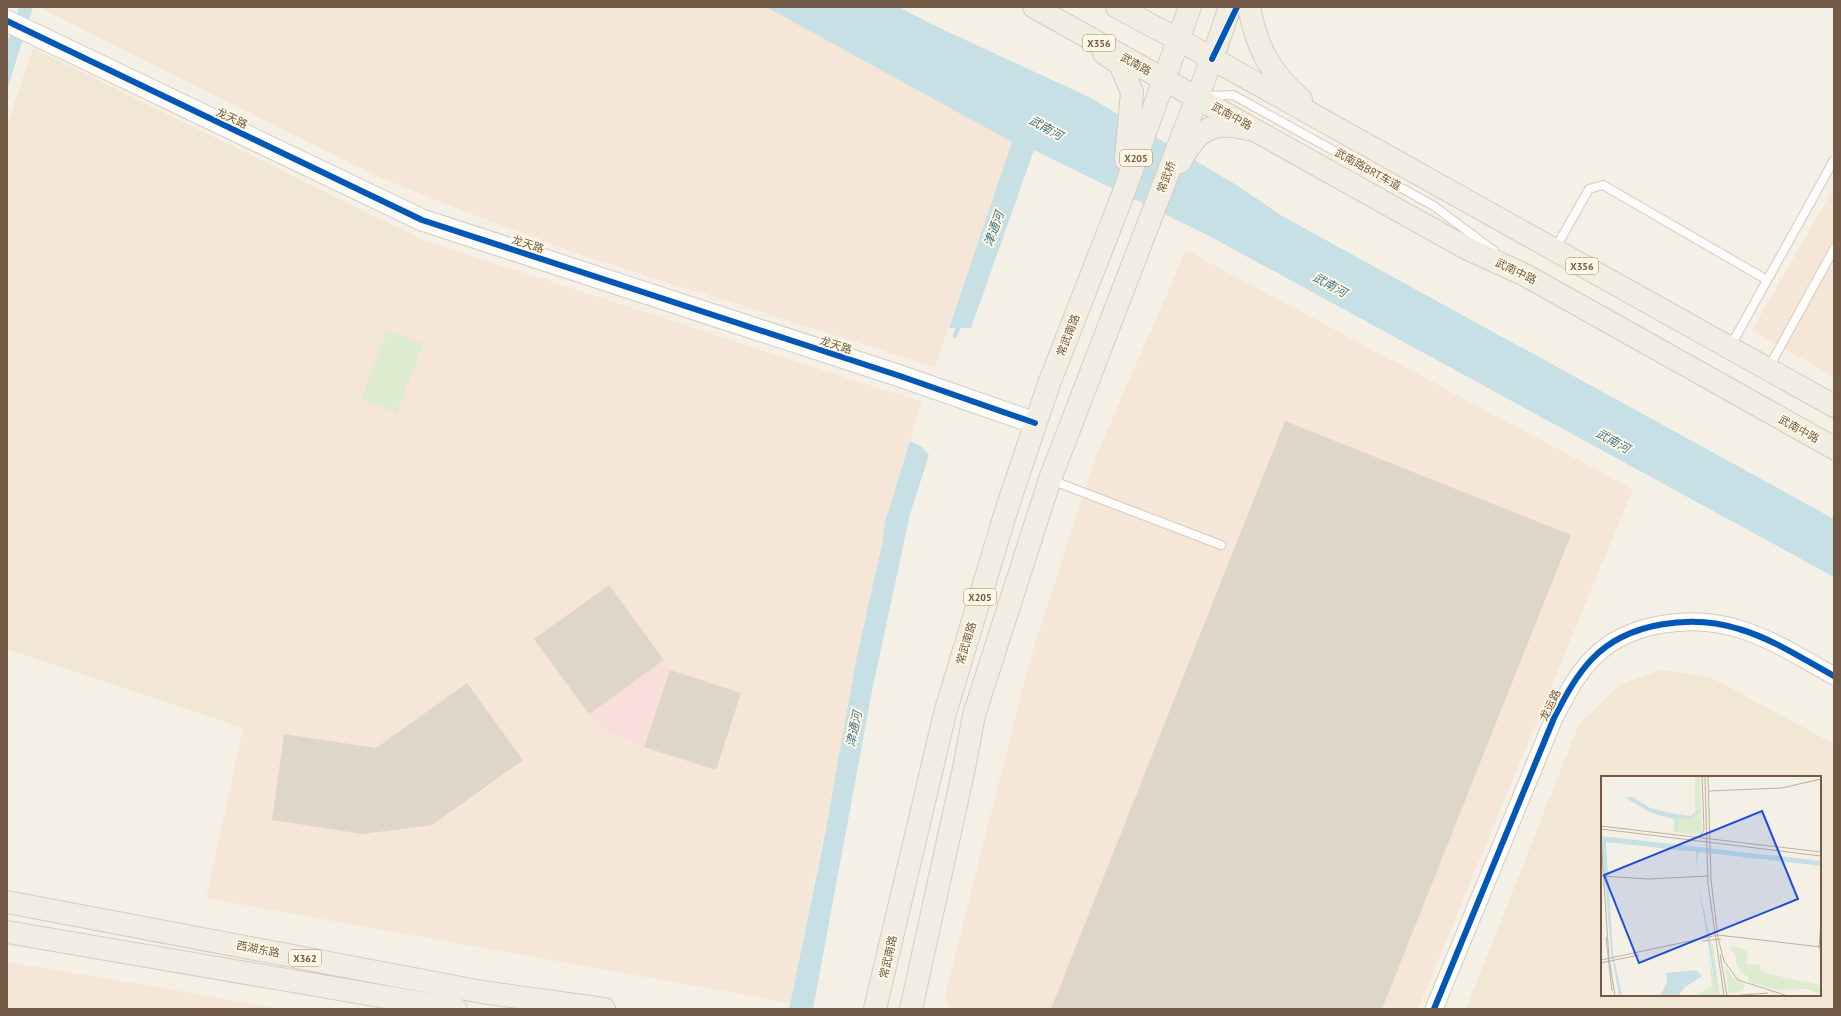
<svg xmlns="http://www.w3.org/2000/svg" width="1841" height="1016" font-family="'PT Sans','Noto Sans SC',sans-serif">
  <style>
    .residential { fill: #f1e7d4; fill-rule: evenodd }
    .commercial { fill: #f6e6d7 }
    .medical { fill: #f8dfdb }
    .green { fill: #ddeccf }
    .water { fill: #c7e0e5 }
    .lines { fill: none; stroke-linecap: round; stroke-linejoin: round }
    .stream { stroke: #c7e0e5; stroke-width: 4.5 }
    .building { fill: #dfd6ca }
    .service-casing { stroke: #d4cbc0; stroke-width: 10 }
    .minor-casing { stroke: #d4cbc0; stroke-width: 19 }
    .tertiary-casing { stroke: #d4cbc0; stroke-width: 23 }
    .primary-casing { stroke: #d4ccc3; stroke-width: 24 }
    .service { stroke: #fefdfb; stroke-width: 8 }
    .minor { stroke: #fefdfb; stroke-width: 17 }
    .tertiary { stroke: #fefdfb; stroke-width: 21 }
    .primary { stroke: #f2ede2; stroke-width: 22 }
    .cycleway-casing { stroke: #fff7e4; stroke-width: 8 }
    .cycleway { stroke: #0057b8; stroke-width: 6 }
    .labels { text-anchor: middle; stroke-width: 4; stroke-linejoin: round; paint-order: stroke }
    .shield { fill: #fff7e4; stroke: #9c8975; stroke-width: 1 }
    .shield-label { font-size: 10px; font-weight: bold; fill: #725a46 }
    .street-label { font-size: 11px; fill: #725a46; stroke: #fff7e4 }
    .water-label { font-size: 12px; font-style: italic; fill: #42798d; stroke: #fff7e4 }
    .inset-river { fill: none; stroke: #c7e0e5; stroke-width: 2 }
    .inset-road { fill: none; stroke: #bdb0a0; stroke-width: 1 }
    .view { fill: #1d4ed8; fill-opacity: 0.15; stroke: #1d4ed8; stroke-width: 2 }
    .inset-edge { fill: none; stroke: #725a46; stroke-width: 2 }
  </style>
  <rect width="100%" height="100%" fill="#f5f0e5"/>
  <path class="residential" d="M 33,48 L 423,240 L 348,427 L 243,728 L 7,649 L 7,125 Z
    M 1661,670 L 1710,677 L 1834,744 L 1834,1009 L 1466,1009 L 1579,724 L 1620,685 ZM 1602,777 L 1820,777 L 1820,995 L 1602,995 Z"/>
  <path class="commercial" d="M 37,7 L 766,7 L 1012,142 L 935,367 L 590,258 L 460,210 L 381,178 Z
    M 1834,187 L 1834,377 L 1752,330 Z
    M 423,240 L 922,402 L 885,522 L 882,544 L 790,1003 L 206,898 L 243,728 L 348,427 Z
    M 1186,250 L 1633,489 L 1418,1009 L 951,1009 L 944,1000 L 1028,666 L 1095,458 Z
    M 7,962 L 151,986 L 282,1009 L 7,1009 Z"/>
  <path class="medical" d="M 609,585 L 670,670 L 741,693 L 716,770 L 644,747 L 612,734 L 589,714 L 534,639 Z"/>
  <path class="green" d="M 387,330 L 423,344 L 397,413 L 361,399 Z"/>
  <path class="water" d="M 19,7 L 33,7 L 7,90 L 7,43 Z
    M 766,7 L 899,7 L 927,22 L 1089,97 L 1238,186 L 1282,216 L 1834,519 L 1834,577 L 1213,238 L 1034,150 L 971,328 L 949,328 L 1012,142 Z
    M 910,441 L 922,447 L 929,455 L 910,514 L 872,691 L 813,1009 L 789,1009 L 824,839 L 856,661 L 882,544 L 885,522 Z"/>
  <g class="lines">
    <path class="stream" d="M 955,336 L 960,322"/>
  </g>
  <path class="building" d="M 1285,421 L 1571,535 L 1382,1009 L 1051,1009 Z
    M 609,585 L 664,660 L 589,714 L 534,639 Z
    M 670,670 L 741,693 L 716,770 L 644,747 Z
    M 467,683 L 523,760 L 432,825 L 363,834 L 272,820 L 284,734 L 376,748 Z"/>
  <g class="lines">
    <defs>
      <path id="service" d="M 1206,96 L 1233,95 L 1434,206 L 1494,251
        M 1555,249 L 1589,189 L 1603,185 L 1767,280
        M 1730,347 L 1834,160
        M 1768,369 L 1834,249
        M 1051,480 L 1221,545"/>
      <path id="minor" d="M 1434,1009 L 1554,718 C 1565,697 1575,677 1592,659 C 1627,622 1692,614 1739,629 C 1773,639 1803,659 1834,676"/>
      <path id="tertiary" d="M 7,21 L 422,220 L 900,376 L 1035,423"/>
      <path id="primary" d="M 1034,7 L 1466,248 L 1525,275 L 1834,448
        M 1117,7 L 1179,40 L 1834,406
        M 1249,7 C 1257,49 1270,72 1301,100
        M 1104,53 L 1120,64 L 1132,92 L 1126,160
        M 1180,162 C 1196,131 1212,119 1248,129
        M 7,902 L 482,992 L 604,1009
        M 7,932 L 456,1009
        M 875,1009 L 945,713 L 1008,505 L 1050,381 L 1122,197 L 1190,7
        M 911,1009 L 964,768 L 974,715 L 1050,479 L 1212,59 L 1230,7"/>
    </defs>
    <use href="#service" class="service-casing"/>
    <use href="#minor" class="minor-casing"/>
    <use href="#tertiary" class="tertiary-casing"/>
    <use href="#primary" class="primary-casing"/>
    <use href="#service" class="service"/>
    <use href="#minor" class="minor"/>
    <use href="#tertiary" class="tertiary"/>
    <use href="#primary" class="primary"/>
    <defs>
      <path id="cycleway" d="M 7,21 L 422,220 L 900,376 L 1035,423
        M 1212,59 L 1237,7
        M 1434,1009 L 1554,718 C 1565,697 1575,677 1592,659 C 1627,622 1692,614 1739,629 C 1773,639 1803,659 1834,676"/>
    </defs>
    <use href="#cycleway" class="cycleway-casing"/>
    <use href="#cycleway" class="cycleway"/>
  </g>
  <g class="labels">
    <g class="shield">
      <rect x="1083" y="35" width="32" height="16" rx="3"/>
      <rect x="1120" y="150" width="32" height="16" rx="3"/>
      <rect x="1566" y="258" width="32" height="16" rx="3"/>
      <rect x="964" y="589" width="32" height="16" rx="3"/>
      <rect x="289" y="950" width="32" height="16" rx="3"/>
    </g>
    <g class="shield-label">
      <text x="1099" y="47">X356</text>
      <text x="1136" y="162">X205</text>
      <text x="1582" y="270">X356</text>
      <text x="980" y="601">X205</text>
      <text x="305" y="962">X362</text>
    </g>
    <g class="street-label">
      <text transform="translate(1136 64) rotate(29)" y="4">武南路</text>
      <text transform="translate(1232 116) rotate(29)" y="4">武南中路</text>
      <text transform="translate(232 118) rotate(25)" y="4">龙天路</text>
      <text transform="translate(1368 169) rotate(29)" y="4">武南路BRT车道</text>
      <text transform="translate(1166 177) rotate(-70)" y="4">常武桥</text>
      <text transform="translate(528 244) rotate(18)" y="4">龙天路</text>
      <text transform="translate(1516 271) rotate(26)" y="4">武南中路</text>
      <text transform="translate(1068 335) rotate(-69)" y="4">常武南路</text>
      <text transform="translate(836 345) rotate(18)" y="4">龙天路</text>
      <text transform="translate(1799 429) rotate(29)" y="4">武南中路</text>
      <text transform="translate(966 643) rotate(-73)" y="4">常武南路</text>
      <text transform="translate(1550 705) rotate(-64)" y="4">龙运路</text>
      <text transform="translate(258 949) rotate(11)" y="4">西湖东路</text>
      <text transform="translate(888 957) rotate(-77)" y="4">常武南路</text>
    </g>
    <g class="water-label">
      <text transform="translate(1046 128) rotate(29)" y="4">武南河</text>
      <text transform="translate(994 229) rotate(-70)" y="4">津通河</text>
      <text transform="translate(1330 285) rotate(29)" y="4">武南河</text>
      <text transform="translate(1613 441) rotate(29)" y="4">武南河</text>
      <text transform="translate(854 729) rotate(-78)" y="4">津通河</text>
    </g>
  </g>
  <g transform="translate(1601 776)">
    <rect width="220" height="220" fill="#f5f0e5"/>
    <path d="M 94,0 L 99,0 L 101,56 L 96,59 L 72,56 L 72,38 L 88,40 L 94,37 ZM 106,167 L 116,220 L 94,220 L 111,210 ZM 110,167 L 112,168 L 119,220 L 117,220 ZM 132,170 L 146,174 L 146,188 L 159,189 L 159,193 L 168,198 L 215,208 L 220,210 L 220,218 L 204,213 L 176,214 L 148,206 L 147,200 L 141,198 L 135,187 L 135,180 L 129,173 ZM 124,190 L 132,201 L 145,210 L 138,216 L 128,218 Z" fill="#ddeccf"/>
    <path d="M 23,21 L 32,21 L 49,32 L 74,38 L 90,40 L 99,33 L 99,35 L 89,43 L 68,42 L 49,36 ZM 0,60 L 220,85 L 220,90 L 97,76 L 96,94 L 95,76 L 5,66 L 12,176 L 21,220 L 18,220 L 10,176 ZM 97,106 L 110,167 L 117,220 L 116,220 ZM 95,194 L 101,200 L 83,212 L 77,220 L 59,220 L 66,206 L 65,197 Z" fill="#c7e0e5"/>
    <path class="inset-river" d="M 75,55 L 76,42"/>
    <path class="inset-road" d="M 104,0 L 107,108 L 123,220M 107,0 L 110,104 L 117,162M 108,15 L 181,12 L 220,3M 0,50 L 220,76M 0,53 L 220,80M 98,61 L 103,54 L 101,0M 0,62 L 8,182 L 14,220M 0,100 L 47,103 L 107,100M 5,161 L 11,215M 117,162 L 123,185 L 137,204 L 184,219M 101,165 L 120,163M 218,173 L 220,145M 119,178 L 126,220M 0,184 L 117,159 L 220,171M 0,187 L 38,179M 129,220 L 167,217"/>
    <path class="view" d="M 161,35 L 197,123 L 38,187 L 3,99 Z"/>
    <rect width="220" height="220" class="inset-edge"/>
  </g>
  <rect width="1841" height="1016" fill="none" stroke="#725a46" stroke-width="16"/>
</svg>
